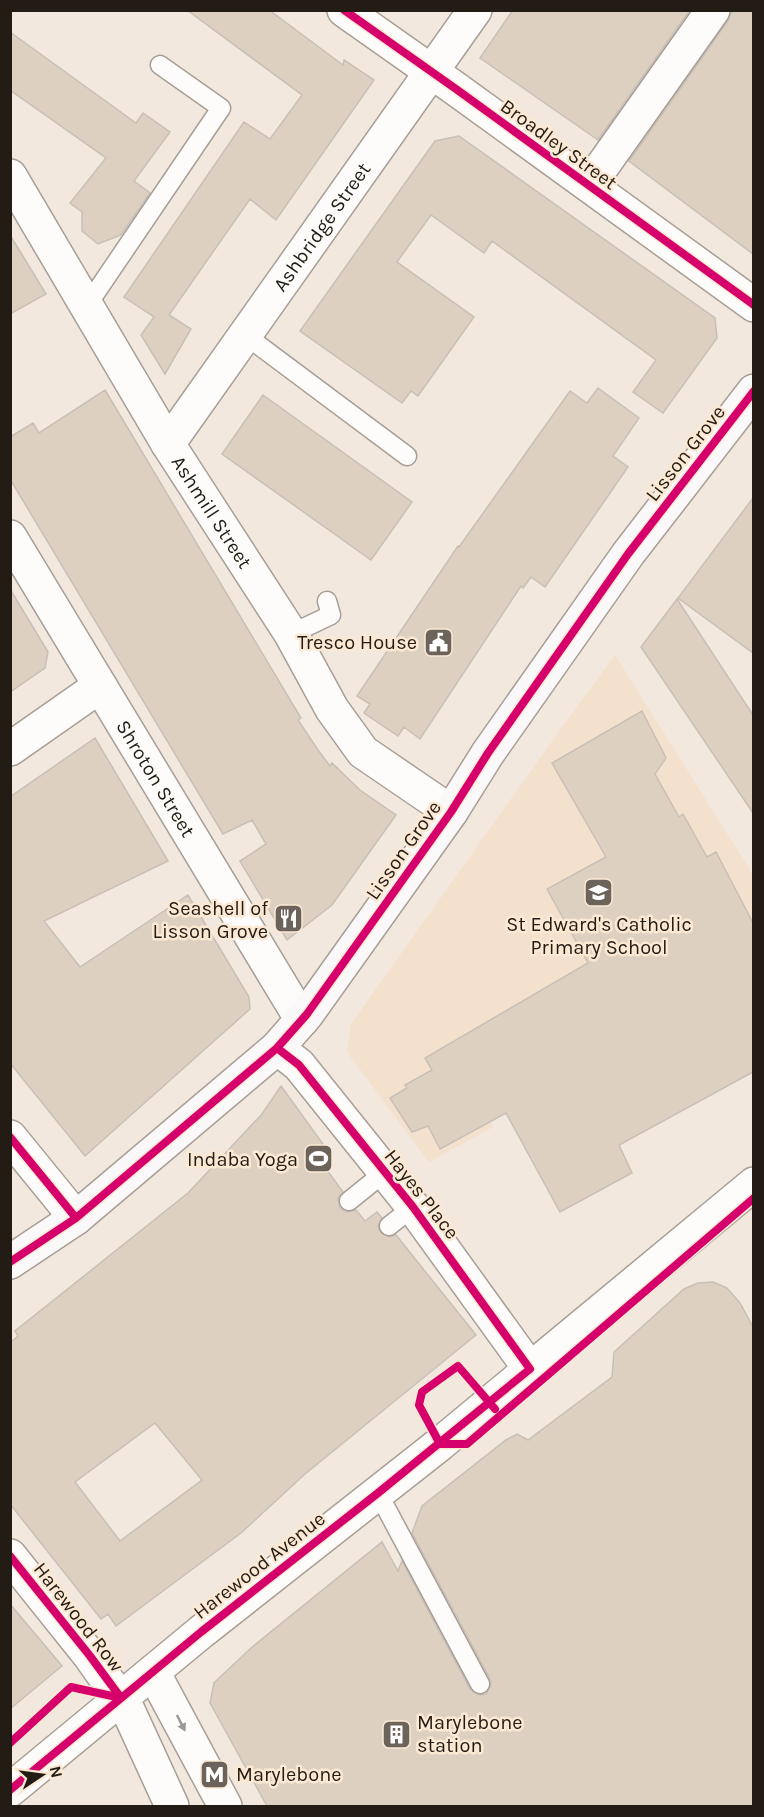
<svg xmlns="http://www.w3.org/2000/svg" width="764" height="1817" font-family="Karla,sans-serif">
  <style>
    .built { fill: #f3e0cd }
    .building { fill: #ded0c1; stroke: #c8bfb6; stroke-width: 1.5; fill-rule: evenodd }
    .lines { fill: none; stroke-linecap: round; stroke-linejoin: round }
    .service-casing { stroke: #a79f97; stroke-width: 21 }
    .minor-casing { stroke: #a79f97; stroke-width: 36 }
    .secondary-casing { stroke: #a79f97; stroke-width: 36 }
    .service { stroke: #fdfcfa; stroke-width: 18 }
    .minor { stroke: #fdfcfa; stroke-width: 33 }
    .secondary { stroke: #faf8f8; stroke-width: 33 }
    .cycleway-casing { stroke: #fce9d4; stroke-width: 11 }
    .cycleway { stroke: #d6006c; stroke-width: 8 }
    .oneway { fill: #9b9793 }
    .labels { text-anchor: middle; stroke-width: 5; stroke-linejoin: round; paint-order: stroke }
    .street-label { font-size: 20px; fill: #231c15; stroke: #fce9d4 }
    .poi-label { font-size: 20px; fill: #231c15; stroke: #fce9d4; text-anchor: end }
  </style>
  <rect width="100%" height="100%" fill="#f3e8dd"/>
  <path class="built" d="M 615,655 L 753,875 L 753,1021 L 745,1026 L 450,1048 L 493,1127 L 429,1162 L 347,1052 L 351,1024 L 555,737 Z"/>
  <path class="building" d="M 187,10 L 269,10 L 343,65 L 344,60 L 374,80 L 276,220 L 250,199 L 169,315 L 191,329 L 165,374 L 141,335 L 154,317 L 124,297 L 244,122 L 270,139 L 302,95 Z
    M 513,10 L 690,10 L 598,140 L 480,58 Z
    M 732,10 L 753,10 L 753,254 L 629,161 L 728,21 Z
    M 10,32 L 136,123 L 143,113 L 170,132 L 134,181 L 150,193 L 121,235 L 98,244 L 82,231 L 82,212 L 70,203 L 106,158 L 10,90 Z
    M 459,136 L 715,318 L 717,338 L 663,413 L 633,392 L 656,360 L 492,241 L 484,253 L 431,215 L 397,262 L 474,317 L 418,396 L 411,391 L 402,403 L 300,331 L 435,141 Z
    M 10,235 L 46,294 L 10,314 Z
    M 598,388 L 639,418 L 613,456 L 628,467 L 545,587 L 531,577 L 523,588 L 521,586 L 420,739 L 404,727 L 398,736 L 364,713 L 370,704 L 357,696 L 458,546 L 459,547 L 570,391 L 587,403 Z
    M 105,390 L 301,718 L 298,720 L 318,750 L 330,766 L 332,763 L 360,790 L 396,815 L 332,905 L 287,940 L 240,861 L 266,844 L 252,820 L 223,834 L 10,479 L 10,437 L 33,423 L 39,433 Z
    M 263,395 L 412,502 L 371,560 L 222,454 Z
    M 753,498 L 753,653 L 678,598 Z
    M 10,589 L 48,652 L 45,668 L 10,692 Z
    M 677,599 L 753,715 L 753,813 L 641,647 Z
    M 642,711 L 666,758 L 655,774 L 679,817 L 683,814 L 707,857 L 716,852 L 753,923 L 753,1072 L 619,1145 L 632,1173 L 560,1212 L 506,1113 L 440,1149 L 428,1126 L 412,1132 L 390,1098 L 407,1088 L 405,1085 L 432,1070 L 425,1058 L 588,963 L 547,889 L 606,857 L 552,763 Z
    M 95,738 L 168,861 L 44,921 L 80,967 L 188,895 L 249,997 L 250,1009 L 85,1156 L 10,1063 L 10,797 Z
    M 281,1086 L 323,1144 L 313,1151 L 343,1192 L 338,1198 L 340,1208 L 346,1212 L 356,1210 L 365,1221 L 377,1212 L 382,1218 L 378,1227 L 381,1233 L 390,1237 L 396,1235 L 476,1335 L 305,1474 L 241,1533 L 116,1626 L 108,1614 L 101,1619 L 10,1504 L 10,1343 L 18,1336 L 15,1331 L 188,1193 L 262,1114 ZM 155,1423 L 202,1480 L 120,1541 L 75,1482 Z
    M 713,1282 L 727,1288 L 740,1303 L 753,1327 L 753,1806 L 267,1806 L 210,1703 L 214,1683 L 251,1648 L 382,1542 L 398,1571 L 402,1561 L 470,1689 L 479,1695 L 486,1694 L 491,1685 L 490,1679 L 412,1533 L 422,1506 L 506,1440 L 517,1434 L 528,1440 L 612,1377 L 614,1352 L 684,1289 L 698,1283 Z
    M 10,1604 L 62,1666 L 10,1709 Z"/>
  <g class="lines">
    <defs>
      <path id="service" d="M 86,307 L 221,108 L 160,65
        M 245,335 L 407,456
        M 291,634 L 331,615 L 327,601
        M 349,1201 L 385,1172
        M 389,1226 L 413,1207
        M 378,1493 L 480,1684"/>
      <g id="minor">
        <path d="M 344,10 L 456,89 L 754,305"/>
        <path id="s1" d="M 10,176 L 168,444 L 291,634 L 332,709 L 363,752 L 451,812"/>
        <path d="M 589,185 L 713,10"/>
        <path id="s2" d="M 168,444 L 475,10"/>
        <path id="s3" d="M 10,537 L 302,1020"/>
        <path d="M 10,749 L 100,686"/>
        <path d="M 277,1048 L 299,1065 L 413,1207 L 530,1369"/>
        <path d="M 10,1137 L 76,1218"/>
        <path d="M 10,1556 L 90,1656 L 128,1710 L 172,1806"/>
        <path d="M 153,1672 L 225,1806"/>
        <path d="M 10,1790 L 201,1632 L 440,1444 L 754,1184"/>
      </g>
      <path id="secondary" d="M 10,1262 L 76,1218 L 277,1048 L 307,1014 L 451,812 L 488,753 L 628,554 L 754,391"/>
    </defs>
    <use href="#service" class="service-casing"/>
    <use href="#minor" class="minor-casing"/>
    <use href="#secondary" class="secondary-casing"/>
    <use href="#service" class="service"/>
    <use href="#minor" class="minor"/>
    <use href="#secondary" class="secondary"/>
    <defs>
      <path id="cycleway" d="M 344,10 L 456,89 L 754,305
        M 10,1137 L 76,1218
        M 10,1262 L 76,1218 L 277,1048 L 307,1014 L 451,812 L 488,753 L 628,554 L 754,391
        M 440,1444 L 467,1444 L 754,1198
        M 440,1444 L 419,1405 L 422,1392 L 458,1366 L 495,1409
        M 10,1556 L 90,1656 L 121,1698
        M 10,1743 L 71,1687 L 121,1698
        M 10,1790 L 201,1632 L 378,1493 L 530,1369 L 413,1207 L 299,1065 L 277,1048"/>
    </defs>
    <use href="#cycleway" class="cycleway-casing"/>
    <use href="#cycleway" class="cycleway"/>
  </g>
  <defs><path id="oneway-solid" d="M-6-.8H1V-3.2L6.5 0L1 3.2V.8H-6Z" transform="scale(1.5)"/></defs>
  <use class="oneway" href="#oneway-solid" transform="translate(181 1723) rotate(63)"/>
  <defs>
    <symbol id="civic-square" viewBox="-11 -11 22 22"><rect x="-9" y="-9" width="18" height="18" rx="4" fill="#6c635b" stroke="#fce9d4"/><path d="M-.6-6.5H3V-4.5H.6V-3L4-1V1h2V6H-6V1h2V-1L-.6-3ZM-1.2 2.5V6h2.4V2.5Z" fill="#fff"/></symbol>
    <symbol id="school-square" viewBox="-11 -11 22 22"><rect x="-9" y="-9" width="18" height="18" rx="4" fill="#6c635b" stroke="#fce9d4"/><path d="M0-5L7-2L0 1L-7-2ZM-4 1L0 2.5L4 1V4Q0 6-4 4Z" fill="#fff"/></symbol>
    <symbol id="restaurant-square" viewBox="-11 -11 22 22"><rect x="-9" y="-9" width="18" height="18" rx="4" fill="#6c635b" stroke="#fce9d4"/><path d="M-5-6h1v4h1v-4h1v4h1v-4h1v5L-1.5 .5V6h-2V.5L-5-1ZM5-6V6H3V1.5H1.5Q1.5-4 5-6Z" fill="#fff"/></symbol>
    <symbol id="stadium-square" viewBox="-11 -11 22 22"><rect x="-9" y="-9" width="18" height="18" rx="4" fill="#6c635b" stroke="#fce9d4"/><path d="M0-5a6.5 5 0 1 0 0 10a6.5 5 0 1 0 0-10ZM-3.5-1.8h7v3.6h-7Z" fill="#fff"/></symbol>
    <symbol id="building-square" viewBox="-11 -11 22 22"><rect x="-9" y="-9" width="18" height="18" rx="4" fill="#6c635b" stroke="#fce9d4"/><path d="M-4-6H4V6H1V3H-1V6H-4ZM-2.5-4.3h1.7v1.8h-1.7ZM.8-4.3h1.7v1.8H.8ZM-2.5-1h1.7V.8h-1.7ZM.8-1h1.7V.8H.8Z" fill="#fff"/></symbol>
    <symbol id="metro-square" viewBox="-11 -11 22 22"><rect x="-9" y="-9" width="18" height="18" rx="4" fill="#6c635b" stroke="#fce9d4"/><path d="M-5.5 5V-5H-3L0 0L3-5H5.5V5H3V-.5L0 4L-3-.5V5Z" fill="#fff"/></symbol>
  </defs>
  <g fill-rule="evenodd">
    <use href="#civic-square" x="422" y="626" width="33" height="33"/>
    <use href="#school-square" x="582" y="876" width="33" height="33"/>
    <use href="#restaurant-square" x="272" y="902" width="33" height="33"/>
    <use href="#stadium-square" x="302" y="1142" width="33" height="33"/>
    <use href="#building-square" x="380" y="1718" width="33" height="33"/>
    <use href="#metro-square" x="198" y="1758" width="33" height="33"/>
  </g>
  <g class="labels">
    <g class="street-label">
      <text transform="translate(559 144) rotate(36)" y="7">Broadley Street</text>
      <text dy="7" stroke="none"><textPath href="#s2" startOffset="266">Ashbridge Street</textPath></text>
      <text transform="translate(685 453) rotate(-52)" y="7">Lisson Grove</text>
      <text dy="7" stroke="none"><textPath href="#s1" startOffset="392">Ashmill Street</textPath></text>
      <text dy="7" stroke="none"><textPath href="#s3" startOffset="282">Shroton Street</textPath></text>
      <text transform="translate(403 850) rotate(-55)" y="7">Lisson Grove</text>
      <text transform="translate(422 1194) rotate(52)" y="7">Hayes Place</text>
      <text transform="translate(259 1565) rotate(-38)" y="7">Harewood Avenue</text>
      <text transform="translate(79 1617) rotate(52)" y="7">Harewood Row</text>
    </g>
    <g class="poi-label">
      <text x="417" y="649">Tresco House</text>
      <text x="268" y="915">Seashell of<tspan x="268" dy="23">Lisson Grove</tspan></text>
      <text x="599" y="931" text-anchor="middle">St Edward's Catholic<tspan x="599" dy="23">Primary School</tspan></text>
      <text x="298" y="1166">Indaba Yoga</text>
      <text x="417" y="1729" text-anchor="start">Marylebone<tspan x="417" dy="23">station</tspan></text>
      <text x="236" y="1781" text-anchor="start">Marylebone</text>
    </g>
  </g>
  <rect width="764" height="1817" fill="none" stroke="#231c15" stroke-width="24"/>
  <g transform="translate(42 1775) rotate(77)" stroke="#fce9d4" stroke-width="4.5" paint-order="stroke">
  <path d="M0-4.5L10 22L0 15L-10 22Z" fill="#231c15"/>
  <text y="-9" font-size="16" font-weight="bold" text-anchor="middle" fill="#231c15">N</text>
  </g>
</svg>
